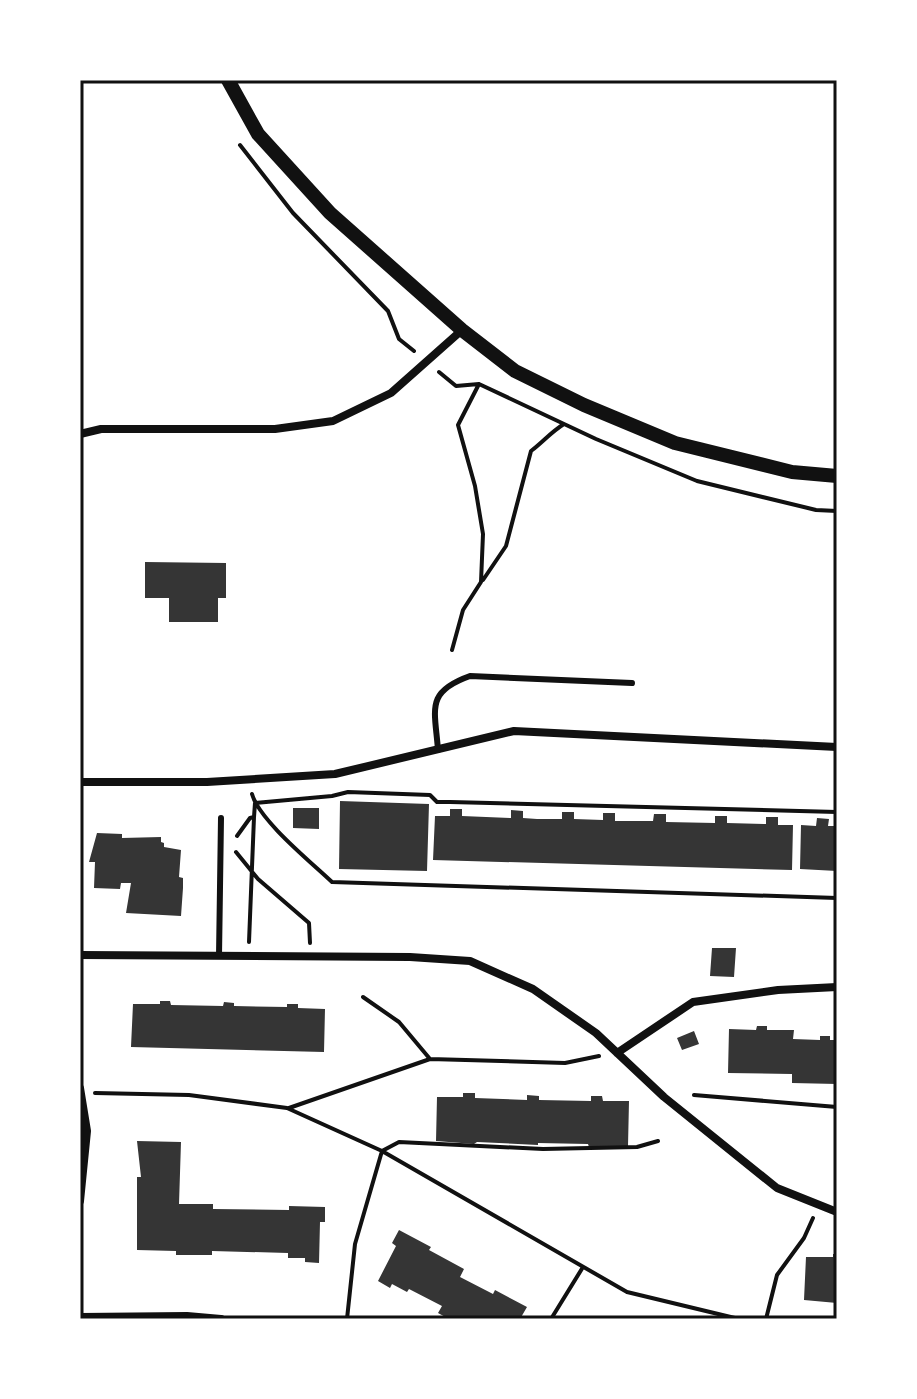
<svg xmlns="http://www.w3.org/2000/svg" width="917" height="1399" font-family="Spectral,serif">
  <style>
    .building { fill: #353535 }
    .lines { fill: none; stroke-linecap: round; stroke-linejoin: round }
    .path { stroke: #111; stroke-width: 4 }
    .service { stroke: #111; stroke-width: 6 }
    .minor { stroke: #111; stroke-width: 8 }
    .tertiary { stroke: #111; stroke-width: 14 }
    .neatline { fill: none; stroke: #111; stroke-width: 3 }
  </style>
  <rect width="100%" height="100%" fill="#fff"/>
  <path class="building" d="M 145,562 L 226,563 L 226,598 L 218,598 L 218,622 L 169,622 L 169,598 L 145,598 Z
    M 340,801 L 429,804 L 427,871 L 339,869 Z
    M 293,808 L 319,808 L 319,829 L 293,828 Z
    M 450,809 L 462,809 L 462,816 L 511,818 L 511,810 L 523,811 L 523,818 L 537,819 L 562,819 L 562,812 L 574,812 L 574,819 L 603,820 L 603,813 L 615,813 L 615,821 L 653,821 L 654,814 L 666,814 L 666,822 L 715,823 L 715,816 L 727,816 L 727,823 L 766,824 L 766,817 L 778,817 L 778,825 L 793,825 L 792,870 L 433,860 L 435,816 L 450,816 Z
    M 817,818 L 829,819 L 828,826 L 837,826 L 837,871 L 800,869 L 801,825 L 816,826 Z
    M 97,833 L 122,834 L 122,838 L 161,837 L 161,842 L 164,843 L 164,847 L 181,850 L 179,877 L 183,878 L 183,888 L 181,916 L 126,913 L 131,883 L 121,883 L 120,889 L 94,888 L 95,862 L 89,862 Z
    M 712,948 L 736,948 L 734,977 L 710,976 Z
    M 160,1001 L 170,1001 L 171,1005 L 223,1006 L 224,1002 L 234,1003 L 234,1006 L 287,1007 L 287,1004 L 298,1004 L 298,1008 L 325,1009 L 324,1052 L 131,1047 L 133,1004 L 160,1004 Z
    M 757,1026 L 767,1026 L 767,1030 L 794,1030 L 793,1039 L 820,1040 L 820,1036 L 830,1036 L 830,1040 L 837,1040 L 837,1084 L 792,1083 L 792,1074 L 728,1073 L 729,1029 L 756,1030 Z
    M 694,1031 L 699,1044 L 682,1050 L 677,1038 Z
    M 463,1093 L 475,1093 L 475,1098 L 527,1100 L 527,1095 L 539,1096 L 539,1100 L 591,1101 L 591,1096 L 602,1096 L 603,1101 L 629,1101 L 628,1146 L 601,1147 L 589,1147 L 588,1144 L 538,1143 L 538,1145 L 477,1142 L 474,1144 L 436,1141 L 437,1097 L 463,1097 Z
    M 137,1141 L 181,1142 L 179,1204 L 213,1204 L 213,1209 L 289,1210 L 289,1206 L 325,1207 L 325,1222 L 320,1222 L 319,1263 L 305,1262 L 305,1258 L 288,1258 L 288,1253 L 212,1251 L 212,1255 L 176,1255 L 176,1251 L 137,1250 L 137,1177 L 141,1177 Z
    M 399,1230 L 431,1247 L 429,1250 L 464,1269 L 460,1277 L 493,1294 L 495,1290 L 527,1307 L 520,1319 L 449,1319 L 438,1313 L 442,1306 L 409,1289 L 407,1292 L 392,1284 L 390,1288 L 378,1281 L 396,1246 L 392,1243 Z
    M 833,1254 L 837,1254 L 837,1303 L 804,1300 L 806,1257 L 833,1257 Z"/>
  <g class="lines">
    <path class="path" d="M 240,145 L 293,213 L 388,311 L 399,339 L 414,351
      M 439,372 L 456,386 L 479,384 L 596,439 L 697,481 L 816,510 L 837,511
      M 483,580 L 506,546 L 531,451 C 543,442 551,432 564,424
      M 452,650 L 463,610 L 481,582 L 483,534 L 475,486 L 458,425 L 479,384
      M 252,794 C 259,820 311,862 332,882 L 837,898
      M 237,836 L 250,818 L 254,817 L 255,803 L 332,796 L 348,792 L 430,795 L 437,802 L 450,802 L 837,812
      M 236,852 L 258,879 L 309,923 L 310,943
      M 249,942 L 254,817
      M 363,997 L 399,1022 L 430,1059
      M 95,1093 L 189,1095 L 287,1108 L 382,1151 L 627,1292 L 739,1319
      M 694,1095 L 837,1107
      M 289,1108 L 430,1059 L 565,1063 L 599,1056
      M 347,1319 L 355,1244 L 382,1151 L 399,1142 L 543,1149 L 637,1147 L 658,1141
      M 551,1319 L 583,1267
      M 766,1319 L 777,1275 L 804,1238 L 813,1218"/>
    <path class="service" d="M 438,750 C 435,709 425,692 470,676 L 632,683
      M 219,956 L 221,818"/>
    <path class="minor" d="M 80,434 L 101,429 L 275,429 L 333,421 L 391,393 L 462,330
      M 80,782 L 207,782 L 335,774 L 514,731 L 837,747
      M 80,955 L 410,957 L 470,961 L 533,989 L 596,1033 L 664,1097 L 777,1188 L 837,1212
      M 617,1053 L 693,1002 L 778,990 L 837,987
      M 80,1088 L 87,1131 L 80,1201
      M 80,1317 L 187,1316 L 221,1319"/>
    <path class="tertiary" d="M 228,80 L 258,134 L 330,213 L 462,330 L 515,371 L 584,405 L 675,443 L 792,472 L 837,476"/>
  </g>
  <rect width="917" height="1399" fill="none" stroke="#ffffff" stroke-width="164"/>
  <rect x="82" y="82" width="753" height="1235" class="neatline"/>
</svg>
